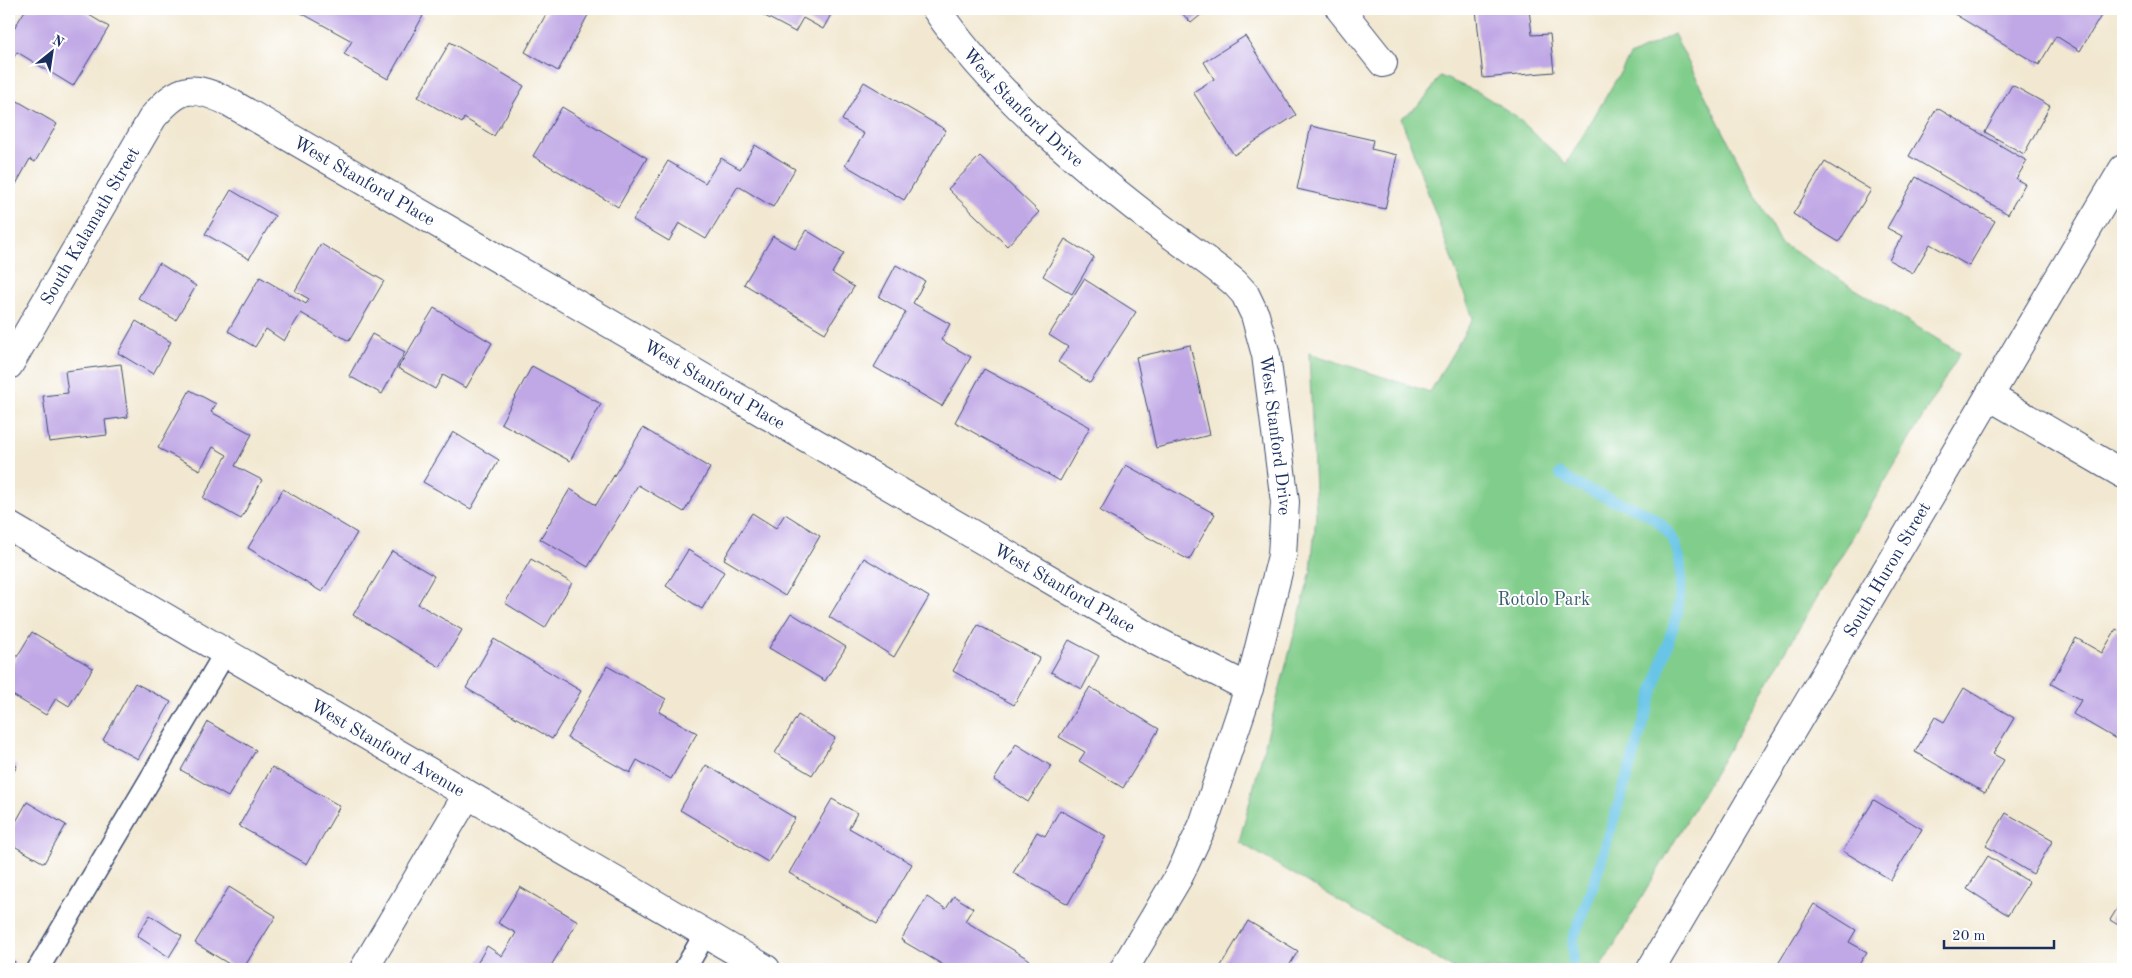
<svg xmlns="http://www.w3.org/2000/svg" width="2132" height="978" font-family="'Old Standard TT',serif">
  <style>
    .green { fill: #81cd8b; stroke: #4e7e74 }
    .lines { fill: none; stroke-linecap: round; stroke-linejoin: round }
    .stream { stroke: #69c5e7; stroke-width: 11 }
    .building { fill: #c0a7e5 }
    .lane-casing { stroke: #3b4b6f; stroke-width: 24 }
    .street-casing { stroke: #3b4b6f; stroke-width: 30 }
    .lane { stroke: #fff; stroke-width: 21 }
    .street { stroke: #fff; stroke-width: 28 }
    .labels { text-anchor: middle; stroke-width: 4; stroke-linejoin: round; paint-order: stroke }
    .street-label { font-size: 18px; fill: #1b2f5e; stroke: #fff }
    .park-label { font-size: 18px; fill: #3a5e6c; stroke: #fff }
  </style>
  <rect width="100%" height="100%" fill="#fff"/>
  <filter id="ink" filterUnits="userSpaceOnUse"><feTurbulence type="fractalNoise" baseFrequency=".02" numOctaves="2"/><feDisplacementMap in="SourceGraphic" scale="10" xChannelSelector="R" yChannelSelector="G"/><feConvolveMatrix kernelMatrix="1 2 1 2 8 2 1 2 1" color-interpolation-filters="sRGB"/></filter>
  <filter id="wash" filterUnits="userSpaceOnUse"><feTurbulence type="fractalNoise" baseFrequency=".0096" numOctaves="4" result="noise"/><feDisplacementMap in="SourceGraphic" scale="20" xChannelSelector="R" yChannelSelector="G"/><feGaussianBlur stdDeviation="1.12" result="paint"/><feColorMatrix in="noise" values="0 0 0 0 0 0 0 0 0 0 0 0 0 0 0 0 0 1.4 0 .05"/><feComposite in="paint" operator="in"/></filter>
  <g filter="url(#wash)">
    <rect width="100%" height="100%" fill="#f2e8d1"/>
    <path class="green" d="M 1674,34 L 1780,243 L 1960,353 L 1600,969 L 1454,969 L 1239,842 L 1311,571 L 1316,515 L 1309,353 L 1430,392 L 1473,318 L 1401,118 C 1419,107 1429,95 1440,76 L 1478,92 L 1516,116 L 1566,164 L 1630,56 Z"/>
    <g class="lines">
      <path class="stream" d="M 1560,474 C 1574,485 1589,490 1605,497 C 1617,502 1629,505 1641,511 C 1685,532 1685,573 1677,614 L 1596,877 L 1573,939 L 1573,960"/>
    </g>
    <g id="blocks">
      <path class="building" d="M 26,9 L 79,9 L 109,27 L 73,86 L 17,52 L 9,66 L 9,32 L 11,33 Z
        M 294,9 L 411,9 L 423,16 L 388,79 L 344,54 L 352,41 Z
        M 549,9 L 576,9 L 588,15 L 558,71 L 525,52 Z
        M 766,9 L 834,9 L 823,29 L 803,18 L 795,32 L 763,15 Z
        M 1178,9 L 1208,9 L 1191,23 Z
        M 1476,9 L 1529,9 L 1532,35 L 1550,34 L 1554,72 L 1483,78 Z
        M 1946,9 L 2105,9 L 2080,51 L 2056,36 L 2039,65 Z
        M 1245,36 L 1296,115 L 1234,155 L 1193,92 L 1214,79 L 1204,62 Z
        M 450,42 L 524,86 L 494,136 L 464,118 L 462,123 L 418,97 Z
        M 864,82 L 946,130 L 904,200 L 845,165 L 864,134 L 842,120 Z
        M 2012,85 L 2050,106 L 2024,154 L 1985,132 Z
        M 9,96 L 57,124 L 35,162 L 30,159 L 15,186 L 9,182 Z
        M 562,107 L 647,158 L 618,207 L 533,156 Z
        M 1937,108 L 2027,161 L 2016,179 L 2025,184 L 2008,214 L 1909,156 Z
        M 1311,126 L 1373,140 L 1371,149 L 1397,155 L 1385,209 L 1297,189 Z
        M 755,145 L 795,169 L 773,207 L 738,186 L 706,239 L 679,223 L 669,241 L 633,220 L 668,161 L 705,183 L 721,158 L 740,169 Z
        M 980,156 L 1039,212 L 1007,246 L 948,189 Z
        M 1825,162 L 1871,190 L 1839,242 L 1793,214 Z
        M 1916,177 L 1995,221 L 1969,266 L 1930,244 L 1913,273 L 1889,260 L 1902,236 L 1887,228 Z
        M 231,190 L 275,216 L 249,259 L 205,234 Z
        M 806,230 L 844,253 L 832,273 L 854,287 L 825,333 L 744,284 L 773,236 L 795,249 Z
        M 1065,239 L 1094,257 L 1072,294 L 1043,276 Z
        M 321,244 L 384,281 L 349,341 L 301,313 L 284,341 L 266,329 L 255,347 L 228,331 L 260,277 L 306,304 L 309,299 L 295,291 Z
        M 159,263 L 196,286 L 176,320 L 138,298 Z
        M 896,265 L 925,281 L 913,303 L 950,324 L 941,340 L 971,357 L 942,406 L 874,367 L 906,312 L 879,297 Z
        M 1084,279 L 1136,312 L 1090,383 L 1058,362 L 1068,347 L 1049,335 Z
        M 434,308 L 492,343 L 466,388 L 443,375 L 435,389 L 398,368 Z
        M 136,321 L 171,342 L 153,374 L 118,353 Z
        M 372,334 L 405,352 L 382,394 L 349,376 Z
        M 1190,345 L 1210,435 L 1156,448 L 1136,357 Z
        M 121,364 L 128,417 L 105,420 L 107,435 L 49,442 L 43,396 L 68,393 L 65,371 Z
        M 532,366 L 601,404 L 570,461 L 501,423 Z
        M 984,369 L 1090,427 L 1060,481 L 955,422 Z
        M 190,390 L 216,404 L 211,412 L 252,434 L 235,466 L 262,480 L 241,519 L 203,498 L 227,455 L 213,447 L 200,470 L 158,448 Z
        M 643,428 L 710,468 L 684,512 L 638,485 L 588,567 L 540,539 L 570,489 L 596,505 Z
        M 453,432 L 499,460 L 471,509 L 423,482 Z
        M 1126,465 L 1215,514 L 1189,560 L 1100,511 Z
        M 283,489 L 357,533 L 322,592 L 248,548 Z
        M 752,513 L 776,528 L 785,514 L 820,536 L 785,596 L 724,559 Z
        M 688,550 L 724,572 L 702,609 L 666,586 Z
        M 392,551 L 434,576 L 418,604 L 462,630 L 440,667 L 353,615 Z
        M 864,558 L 929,597 L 894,657 L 829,617 Z
        M 531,559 L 572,583 L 545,628 L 505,603 Z
        M 791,613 L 846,647 L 825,681 L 769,648 Z
        M 978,625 L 1040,658 L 1014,705 L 953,671 Z
        M 2116,629 L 2123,633 L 2123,743 L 2073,714 L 2081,700 L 2051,684 L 2076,638 L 2102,653 Z
        M 32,632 L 93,668 L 69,706 L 56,698 L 46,715 L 9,693 L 9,670 Z
        M 494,639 L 581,691 L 552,739 L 466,688 Z
        M 1069,640 L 1099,656 L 1082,689 L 1051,672 Z
        M 607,666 L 666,699 L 659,712 L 697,733 L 671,779 L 637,760 L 630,773 L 567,738 Z
        M 135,683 L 171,702 L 138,759 L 103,740 Z
        M 1090,687 L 1159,729 L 1123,788 L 1079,761 L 1085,752 L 1059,737 Z
        M 1964,688 L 2014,718 L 1993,754 L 2004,760 L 1985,793 L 1915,752 L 1935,717 L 1944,722 Z
        M 798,715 L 835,738 L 812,775 L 775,753 Z
        M 208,722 L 256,750 L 228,797 L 181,770 Z
        M 1016,744 L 1051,766 L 1028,802 L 994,780 Z
        M 9,762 L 17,766 L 9,780 Z
        M 706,765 L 795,818 L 768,862 L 680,810 Z
        M 272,767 L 340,806 L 307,864 L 239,826 Z
        M 832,799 L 857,813 L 849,828 L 912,864 L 877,924 L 789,873 Z
        M 1874,800 L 1922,829 L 1891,880 L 1843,851 Z
        M 27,802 L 66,825 L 44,863 L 9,843 L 9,834 Z
        M 1060,810 L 1106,836 L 1068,904 L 1013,873 L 1037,832 L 1045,836 Z
        M 2006,813 L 2053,840 L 2033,874 L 1986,846 Z
        M 1988,856 L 2029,882 L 2008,915 L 1967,889 Z
        M 229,887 L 276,916 L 243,969 L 237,969 L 195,943 Z
        M 520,887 L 578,921 L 549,969 L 474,969 L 487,946 L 502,956 L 516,933 L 498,923 Z
        M 954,896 L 973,908 L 965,921 L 1030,960 L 1024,969 L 950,969 L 901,940 L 927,897 L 946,909 Z
        M 2123,899 L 2123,928 L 2110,920 Z
        M 1814,904 L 1856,930 L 1849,942 L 1867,952 L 1856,969 L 1775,969 Z
        M 150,915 L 182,936 L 169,957 L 137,936 Z
        M 1248,921 L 1298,951 L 1287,969 L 1219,969 Z
        M 9,958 L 15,962 L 11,969 L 9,969 Z"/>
    </g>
  </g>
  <g filter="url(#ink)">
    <use href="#blocks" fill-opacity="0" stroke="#3b4b6f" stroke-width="1"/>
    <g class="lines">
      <defs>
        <path id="lane" d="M 38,969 L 225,653
          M 685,969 L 705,934"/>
        <g id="street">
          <path id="s1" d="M 936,9 C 989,88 1075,161 1150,219 C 1178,241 1208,260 1235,283 L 1245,294 L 1255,315 L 1266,355 L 1285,502 L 1282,556 L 1249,688 L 1203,825 L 1179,876 L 1124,969"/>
          <path d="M 1340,9 L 1383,63"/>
          <path id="s2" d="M 9,365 L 153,117 C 180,86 191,84 229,102 L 1156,641 L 1249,688"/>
          <path d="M 1989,396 L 2123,474"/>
          <path id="s3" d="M 9,526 L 766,969"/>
          <path d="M 364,969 L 467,795"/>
          <path id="s4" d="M 1651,969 L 2123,169"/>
        </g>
      </defs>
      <use href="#lane" class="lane-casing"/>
      <use href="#street" class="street-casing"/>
      <use href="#lane" class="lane"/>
      <use href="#street" class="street"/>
    </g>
  </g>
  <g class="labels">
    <g class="street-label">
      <text dy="6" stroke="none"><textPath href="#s1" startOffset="132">West Stanford Drive</textPath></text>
      <text dy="6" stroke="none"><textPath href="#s2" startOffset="531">West Stanford Place</textPath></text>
      <text dy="6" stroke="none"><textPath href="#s2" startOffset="161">South Kalamath Street</textPath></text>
      <text dy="6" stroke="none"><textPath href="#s2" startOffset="936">West Stanford Place</textPath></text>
      <text dy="6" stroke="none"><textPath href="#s1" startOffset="568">West Stanford Drive</textPath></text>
      <text dy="6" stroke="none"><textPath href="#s4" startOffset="464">South Huron Street</textPath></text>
      <text dy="6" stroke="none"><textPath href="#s2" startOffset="1341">West Stanford Place</textPath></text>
      <text dy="6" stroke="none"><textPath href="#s3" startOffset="439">West Stanford Avenue</textPath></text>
    </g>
    <g class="park-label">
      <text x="1544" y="605">Rotolo Park</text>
    </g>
  </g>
  <rect width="2132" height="978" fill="none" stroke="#fff" stroke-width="30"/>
  <g transform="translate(52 52) rotate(30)" stroke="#ffffff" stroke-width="4" paint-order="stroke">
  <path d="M0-4L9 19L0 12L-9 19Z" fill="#1b2f5e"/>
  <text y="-8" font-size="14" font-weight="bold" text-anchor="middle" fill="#1b2f5e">N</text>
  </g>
  <path d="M1944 940v8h110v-8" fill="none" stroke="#1b2f5e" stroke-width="2.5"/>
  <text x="1952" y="940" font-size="15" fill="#1b2f5e" stroke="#ffffff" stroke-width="4" paint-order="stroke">20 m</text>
</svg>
